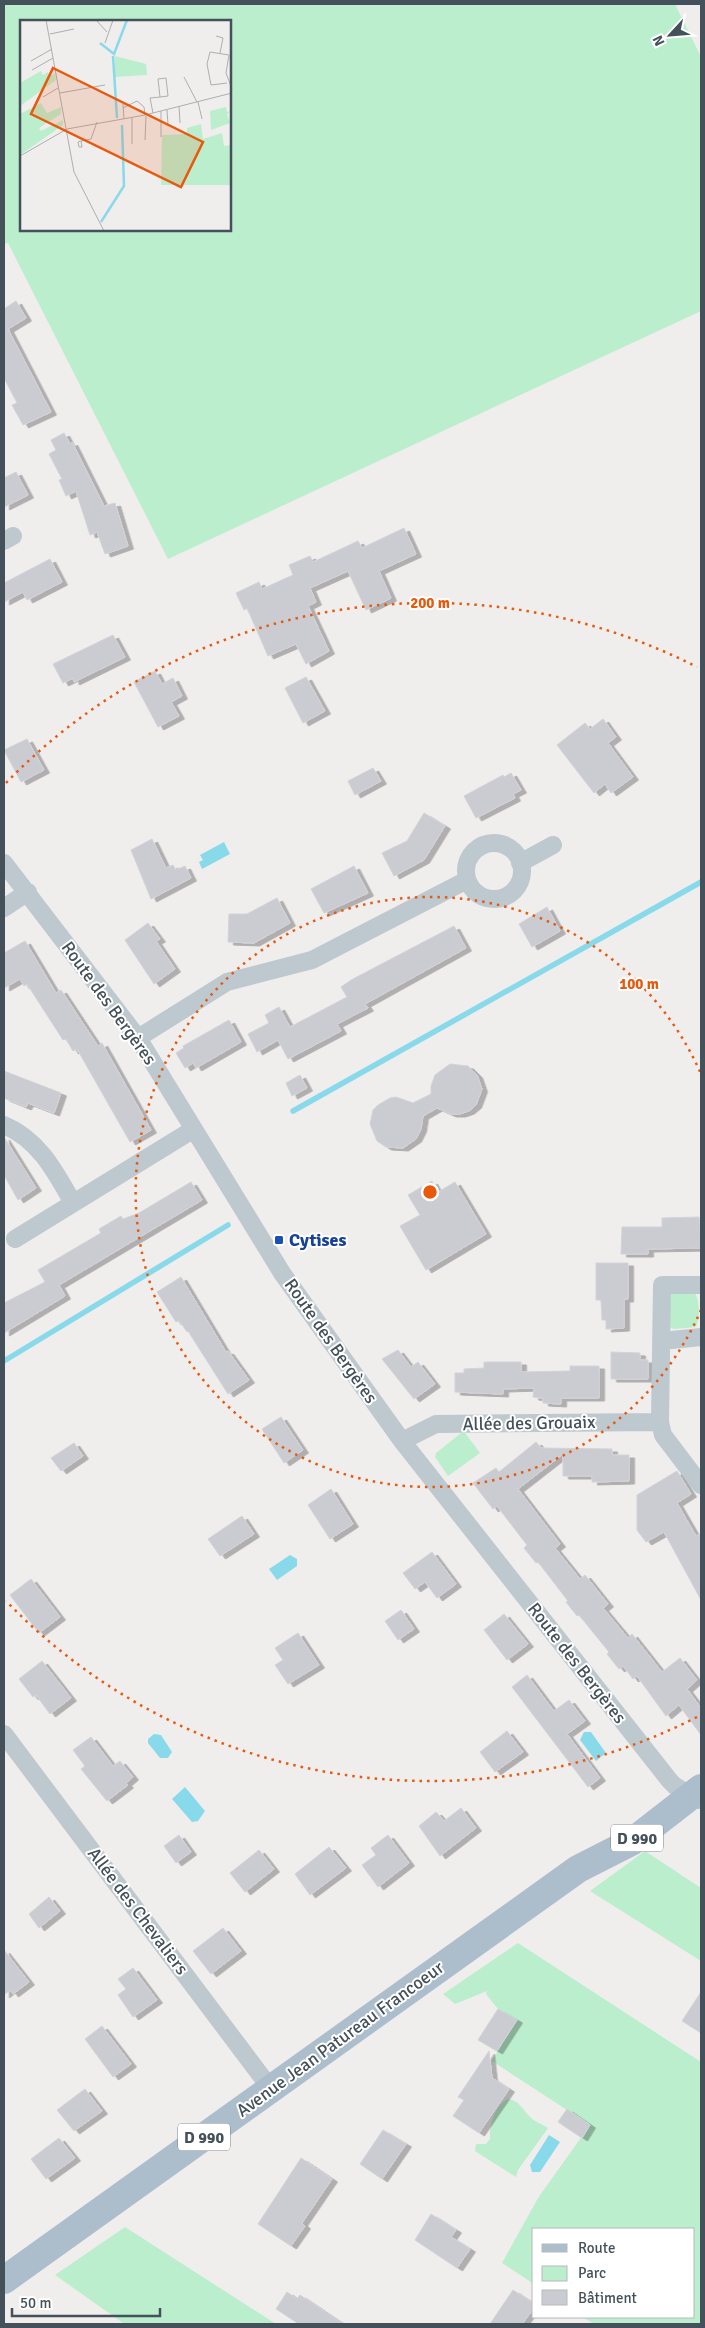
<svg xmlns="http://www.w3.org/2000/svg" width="705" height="2328" font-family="Signika,sans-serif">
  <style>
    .green { fill: #bec; fill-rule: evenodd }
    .water { fill: #88daea }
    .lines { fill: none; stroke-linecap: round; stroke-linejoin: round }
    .stream { stroke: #88daea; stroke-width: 5.5 }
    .building { fill: #caccd2; stroke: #d1d3d9; filter: url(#shadow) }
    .minor { stroke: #bdc8cf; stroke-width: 18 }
    .primary { stroke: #acbecc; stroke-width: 28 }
    .ring { fill: none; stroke: #e8590c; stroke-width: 2.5; stroke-dasharray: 2.5 5 }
    .transit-dot { fill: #1a4fb4; stroke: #fff; stroke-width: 2 }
    .labels { text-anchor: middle; stroke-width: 4; stroke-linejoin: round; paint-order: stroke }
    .shield { fill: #fff; stroke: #7d858c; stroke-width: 1 }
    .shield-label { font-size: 16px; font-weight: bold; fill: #45515a }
    .street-label { font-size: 18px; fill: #45515a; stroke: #fff }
    .transit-label { font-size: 18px; font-weight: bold; fill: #164399; stroke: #fff; text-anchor: start }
    .inset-river { fill: none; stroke: #88daea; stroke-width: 2.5 }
    .inset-road { fill: none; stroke: #acafb2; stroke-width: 1 }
    .view { fill: #e8590c; fill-opacity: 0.15; stroke: #e8590c; stroke-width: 2.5 }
    .inset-edge { fill: none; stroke: #45515a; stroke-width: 2.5 }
    .centre { fill: #e8590c; stroke: #fff; stroke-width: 2.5 }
    .ring-label { font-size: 15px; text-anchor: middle; font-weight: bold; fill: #e8590c; stroke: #fff; stroke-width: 4; stroke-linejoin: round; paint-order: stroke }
  </style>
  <defs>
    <filter id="shadow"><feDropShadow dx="5.5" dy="3" stdDeviation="0" flood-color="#0004"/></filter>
  </defs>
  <rect width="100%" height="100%" fill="#f0eded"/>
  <path class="green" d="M 4,4 L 675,4 L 701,57 L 701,311 L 168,559 L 8,243 L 4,244 ZM 21,21 L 230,21 L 230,230 L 21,230 Z
    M 673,1291 L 695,1293 C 700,1302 700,1318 696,1327 L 674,1329 L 669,1327 L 669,1295 Z
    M 461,1433 L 465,1433 L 480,1453 L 448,1476 L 435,1457 L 436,1453 Z
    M 645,1851 L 701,1888 L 701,1961 L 590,1891 Z
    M 518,1943 L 701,2062 L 701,2324 L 594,2324 L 582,2317 L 694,2317 L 694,2229 L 534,2229 L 534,2284 L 502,2263 L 538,2198 L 590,2125 L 492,2061 L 516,2020 L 498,2009 L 486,1994 L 487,1991 L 455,2004 L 443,1994 Z
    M 508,2099 C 520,2101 522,2109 530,2117 C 535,2122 542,2124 548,2128 L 518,2170 L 516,2177 L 475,2151 L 476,2144 L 486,2144 L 490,2139 C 489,2126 495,2105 508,2099 Z
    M 125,2227 L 276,2324 L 122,2324 L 123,2323 L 55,2275 Z"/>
  <path class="water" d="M 224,842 L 230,854 L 202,869 L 199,862 L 203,860 L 200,855 Z
    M 290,1555 L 297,1559 L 297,1566 L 277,1580 L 269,1569 Z
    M 584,1732 L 591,1732 L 606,1753 L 596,1761 L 580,1740 Z
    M 154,1734 L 161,1735 L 172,1752 L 168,1758 L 160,1758 L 148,1743 L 148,1739 Z
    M 185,1787 L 205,1811 L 198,1821 L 192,1822 L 172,1799 Z
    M 549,2135 L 560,2142 L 540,2172 L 532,2172 L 530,2165 Z"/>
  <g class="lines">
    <path class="stream" d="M 293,1111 L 701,882
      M 4,1361 L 228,1225"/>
  </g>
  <path class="building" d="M 16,301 L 26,318 L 8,329 L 51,412 L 23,425 L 12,405 L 17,403 L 4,378 L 4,309 Z
    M 64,433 L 70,444 L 72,442 L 104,506 L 115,503 L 128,546 L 105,554 L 97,532 L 90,535 L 76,491 L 66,496 L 59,480 L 62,479 L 49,454 L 56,450 L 51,440 Z
    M 16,472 L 28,495 L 4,507 L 4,478 Z
    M 404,528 L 416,554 L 379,571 L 391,598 L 366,610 L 348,571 L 310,588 L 316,602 L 308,606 L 329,651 L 306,664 L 296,644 L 268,656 L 247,608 L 244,610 L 236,593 L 259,582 L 262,589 L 293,575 L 289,565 L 310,556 L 313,562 L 358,541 L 362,548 Z
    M 50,559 L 62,582 L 27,600 L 23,592 L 4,602 L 4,583 Z
    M 113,635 L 125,657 L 74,682 L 73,678 L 63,683 L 53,664 Z
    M 155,671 L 162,684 L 173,678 L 182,696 L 171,702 L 179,716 L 158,727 L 134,682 Z
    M 306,677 L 325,711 L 303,723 L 285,688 Z
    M 603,719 L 616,737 L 608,743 L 633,777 L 611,793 L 605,784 L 594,793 L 557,745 L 585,723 L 590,729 Z
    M 27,739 L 44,770 L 21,782 L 4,750 Z
    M 373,768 L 381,781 L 355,795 L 348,781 Z
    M 511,773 L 521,790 L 513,794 L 515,798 L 476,818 L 464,796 L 503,775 L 504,777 Z
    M 424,813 L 445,826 L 424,860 L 394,876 L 382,853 L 407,841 Z
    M 152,839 L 166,868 L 173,865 L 176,870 L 185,866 L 191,878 L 151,899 L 131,850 Z
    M 354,866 L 368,893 L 324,913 L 311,889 Z
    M 277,898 L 290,923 L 254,943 L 228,942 L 229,914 L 247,914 Z
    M 547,907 L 560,931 L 532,947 L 519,924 Z
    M 148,923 L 160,939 L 156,941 L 175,969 L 154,984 L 125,940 Z
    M 454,926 L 466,948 L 365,1004 L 368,1008 L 337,1024 L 341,1031 L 288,1059 L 278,1040 L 257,1052 L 248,1034 L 269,1023 L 265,1015 L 279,1007 L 290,1027 L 347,997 L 341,987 L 351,980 Z
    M 25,941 L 56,993 L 61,990 L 98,1046 L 102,1043 L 151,1130 L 130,1142 L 77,1049 L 73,1051 L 66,1039 L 63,1040 L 27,984 L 24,986 L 20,979 L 4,988 L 4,953 Z
    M 229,1020 L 241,1042 L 196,1068 L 193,1063 L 185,1068 L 176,1053 L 184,1048 L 183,1046 Z
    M 450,1064 L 468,1066 L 477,1075 L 482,1089 L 476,1105 L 469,1111 L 460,1114 L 451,1114 L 437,1108 L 423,1116 L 421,1129 L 416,1139 L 403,1148 L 386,1147 L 377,1141 L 370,1124 L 373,1110 L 378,1105 L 390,1098 L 396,1097 L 413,1103 L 431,1094 L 431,1086 L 435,1075 Z
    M 4,1071 L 61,1093 L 54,1113 L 28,1103 L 26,1107 L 4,1098 Z
    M 300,1075 L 307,1088 L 292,1096 L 286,1083 Z
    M 4,1137 L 36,1188 L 18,1200 L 4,1175 Z
    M 432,1181 L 438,1192 L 455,1182 L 486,1234 L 426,1270 L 400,1226 L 420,1215 L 408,1195 Z
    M 191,1182 L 202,1200 L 59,1285 L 65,1296 L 4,1333 L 4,1303 L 45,1282 L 38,1270 L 101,1233 L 99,1229 L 121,1216 L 123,1219 L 139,1213 Z
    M 699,1217 L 701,1248 L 648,1249 L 648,1254 L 621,1254 L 622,1227 L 662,1227 L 662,1218 Z
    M 596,1263 L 628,1263 L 628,1299 L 624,1299 L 624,1328 L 606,1329 L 606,1320 L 602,1320 L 601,1300 L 596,1300 Z
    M 181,1277 L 226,1352 L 228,1351 L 249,1380 L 228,1394 L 188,1331 L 187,1332 L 179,1320 L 176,1322 L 157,1292 Z
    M 398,1350 L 411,1367 L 418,1362 L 435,1384 L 414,1399 L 382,1359 Z
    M 611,1352 L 640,1353 L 640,1360 L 648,1360 L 648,1379 L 611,1379 Z
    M 484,1362 L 521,1362 L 521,1372 L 570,1371 L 570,1366 L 599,1366 L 599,1398 L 561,1398 L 561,1404 L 543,1403 L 543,1398 L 533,1397 L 534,1388 L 503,1389 L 503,1394 L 455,1392 L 455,1373 L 464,1373 L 464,1369 L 484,1368 Z
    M 281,1417 L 303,1450 L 284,1463 L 262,1429 Z
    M 536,1442 L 541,1448 L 612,1449 L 612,1455 L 629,1455 L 629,1481 L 592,1482 L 592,1476 L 563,1476 L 563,1454 L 518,1489 L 560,1544 L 555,1548 L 580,1579 L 585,1575 L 608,1604 L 603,1608 L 628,1638 L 632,1634 L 662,1672 L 680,1658 L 697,1680 L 687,1689 L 701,1708 L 701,1735 L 679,1705 L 666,1716 L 637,1676 L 633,1679 L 623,1666 L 619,1669 L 607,1654 L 609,1652 L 579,1615 L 577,1616 L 566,1602 L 568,1601 L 538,1562 L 536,1563 L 524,1548 L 527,1545 L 497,1506 L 493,1509 L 473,1483 L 496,1468 L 499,1472 Z
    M 74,1443 L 83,1456 L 61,1471 L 51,1458 Z
    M 677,1471 L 691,1494 L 677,1503 L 696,1536 L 701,1533 L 701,1600 L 664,1532 L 646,1542 L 637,1530 L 637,1495 Z
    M 331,1489 L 353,1524 L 330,1539 L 308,1505 Z
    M 242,1516 L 254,1534 L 220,1556 L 208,1539 Z
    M 432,1552 L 456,1584 L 437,1598 L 425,1582 L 415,1589 L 403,1573 Z
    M 31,1579 L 60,1617 L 39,1633 L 10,1595 Z
    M 401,1610 L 414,1629 L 398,1640 L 385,1621 Z
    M 504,1614 L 528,1644 L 507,1660 L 484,1630 Z
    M 298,1633 L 319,1665 L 288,1684 L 275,1665 L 283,1660 L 275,1648 Z
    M 42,1661 L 71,1698 L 50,1714 L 36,1695 L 33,1697 L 19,1679 Z
    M 527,1675 L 554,1711 L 569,1700 L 585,1721 L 567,1734 L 600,1778 L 588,1787 L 512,1687 Z
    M 507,1731 L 523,1752 L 495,1772 L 480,1752 Z
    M 91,1737 L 113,1766 L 120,1761 L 133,1777 L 126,1783 L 128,1785 L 107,1801 L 81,1769 L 85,1766 L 73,1750 Z
    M 461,1808 L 476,1828 L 440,1856 L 419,1826 L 436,1812 L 444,1821 Z
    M 179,1835 L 191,1852 L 176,1863 L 164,1846 Z
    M 388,1835 L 409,1863 L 378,1887 L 362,1865 L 376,1855 L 371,1848 Z
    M 329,1847 L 346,1868 L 310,1895 L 295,1874 Z
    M 259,1850 L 274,1869 L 245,1892 L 230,1873 Z
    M 49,1897 L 60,1911 L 39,1928 L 29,1914 Z
    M 223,1928 L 241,1951 L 211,1974 L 193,1951 Z
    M 4,1950 L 29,1982 L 13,1994 L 10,1990 L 4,1995 Z
    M 133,1968 L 157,2000 L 133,2017 L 118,1995 L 126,1989 L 118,1979 Z
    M 701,1992 L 701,2033 L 682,2021 Z
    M 498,2009 L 517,2020 L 497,2051 L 478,2040 Z
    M 102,2026 L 131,2064 L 113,2077 L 85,2039 Z
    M 489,2051 L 492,2078 L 509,2089 L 479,2133 L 453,2116 L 464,2100 L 458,2097 Z
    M 85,2089 L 102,2111 L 74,2131 L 57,2110 Z
    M 567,2109 L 590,2125 L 582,2138 L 558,2122 Z
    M 383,2130 L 406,2144 L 382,2179 L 360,2164 Z
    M 59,2138 L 75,2158 L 46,2179 L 31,2159 Z
    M 301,2158 L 332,2179 L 302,2223 L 305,2226 L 291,2246 L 258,2224 Z
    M 431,2214 L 456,2230 L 451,2237 L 470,2249 L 457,2268 L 415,2240 Z
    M 513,2290 L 534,2304 L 534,2308 L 522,2324 L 490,2324 Z
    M 287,2292 L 297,2299 L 300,2295 L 343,2324 L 299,2324 L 276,2309 Z"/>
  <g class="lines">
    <path class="minor" d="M 4,541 L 13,536
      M466 871a28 28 0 1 1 56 0a28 28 0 1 1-56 0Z
      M 4,863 L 138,1038 L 282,1273 L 402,1441 L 670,1781 L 675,1786 L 698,1800
      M 520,863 L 553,845
      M 4,908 L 28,892
      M 138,1038 L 227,982 L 312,960 L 467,880
      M 4,1125 C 39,1140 55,1171 73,1203
      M 15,1239 L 194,1129
      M 662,1341 L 701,1337
      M 660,1422 L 662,1285 L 701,1285
      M 402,1441 L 436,1424 L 660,1422 L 663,1435 L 701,1485
      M 4,1734 L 271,2089"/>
    <path class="primary" d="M 4,2280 L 578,1869 L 633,1841 L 701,1788"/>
  </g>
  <g class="ring">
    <path d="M701 1310A295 295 0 1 1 701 1074"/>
    <path d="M697 1717A589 589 0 0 1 6 1601M6 783A589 589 0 0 1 697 667"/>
  </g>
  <rect class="transit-dot" x="274" y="1235" width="10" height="10" rx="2.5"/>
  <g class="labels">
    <g class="shield">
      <rect x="611" y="1824.5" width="52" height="27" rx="4"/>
      <rect x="178" y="2123.5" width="52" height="27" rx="4"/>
    </g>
    <g class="shield-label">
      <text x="637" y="1844">D 990</text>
      <text x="204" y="2143">D 990</text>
    </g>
    <g class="street-label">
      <text transform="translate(109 1003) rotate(54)" y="6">Route des Bergères</text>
      <text transform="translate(331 1341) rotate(55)" y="6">Route des Bergères</text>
      <text transform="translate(529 1423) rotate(-1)" y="6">Allée des Grouaix</text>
      <text transform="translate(577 1663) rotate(52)" y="6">Route des Bergères</text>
      <text transform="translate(138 1911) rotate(53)" y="6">Allée des Chevaliers</text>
      <text transform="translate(340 2039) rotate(-36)" y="6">Avenue Jean Patureau Francoeur</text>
    </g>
    <g class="transit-label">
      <text x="289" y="1246">Cytises</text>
    </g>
  </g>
  <g transform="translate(20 20)">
    <rect width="211" height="211" fill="#f0eded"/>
    <path d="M 95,36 L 126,44 L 127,55 L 95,57 ZM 21,51 L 23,55 L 28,52 L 29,56 L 35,54 L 36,60 L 0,86 L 0,63 ZM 21,83 L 27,93 L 41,87 L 41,94 L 19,108 L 21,111 L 43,100 L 43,105 L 0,135 L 0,94 ZM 206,87 L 207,92 L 211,91 L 207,94 L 210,103 L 191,110 L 190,91 ZM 181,104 L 183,119 L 202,113 L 204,126 L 211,125 L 211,165 L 141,165 L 142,115 L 167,114 L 167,108 Z" fill="#bec"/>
    <path class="inset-river" d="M 80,23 L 94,34 L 107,0M 93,36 L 97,98M 81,202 L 104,166 L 102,105"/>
    <path class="inset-road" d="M 26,0 L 54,152 L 84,211M 76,0 L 87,12M 30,14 L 54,9M 196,16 L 203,18 L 200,33M 85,23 L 93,0M 11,41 L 32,29M 12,50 L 33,38M 164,57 L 177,82M 207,63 L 191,65 L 187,44 L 190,32 L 209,35 L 206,53 L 212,69M 40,73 L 85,65M 23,77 L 38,68M 178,82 L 182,99M 103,84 L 104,99M 159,86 L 160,103M 103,88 L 117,81 L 124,87 L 125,95M 147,90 L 148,105M 133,93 L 130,78 L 140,77 L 148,76 L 146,58 L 138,59 L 140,77M 141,117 L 141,91M 125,120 L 126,96M 61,121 L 58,122 L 59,127 L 62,127 L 61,121 L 71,119 L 77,102M 112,124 L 112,98M 0,136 L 47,109 L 125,95 L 212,73"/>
    <path class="view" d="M 33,48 L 183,122 L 161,167 L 11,94 Z"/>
    <rect width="211" height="211" class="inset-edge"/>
  </g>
  <circle cx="430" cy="1192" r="8" class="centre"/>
  <g class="ring-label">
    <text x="430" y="608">200 m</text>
    <text x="639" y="989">100 m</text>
  </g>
  <rect width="705" height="2328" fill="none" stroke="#45515a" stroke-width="10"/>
  <rect x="532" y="2228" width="162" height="90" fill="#ffffff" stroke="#b5b9bd"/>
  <rect x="542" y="2244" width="25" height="8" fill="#acbecc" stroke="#b5b9bd"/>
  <text x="578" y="2253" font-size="15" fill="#45515a">Route</text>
  <rect x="542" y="2266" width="25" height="15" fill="#bbeecc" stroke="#b5b9bd"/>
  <text x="578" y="2278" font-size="15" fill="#45515a">Parc</text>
  <rect x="542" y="2290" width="25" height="15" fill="#caccd2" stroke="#b5b9bd"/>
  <text x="578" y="2303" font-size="15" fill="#45515a">Bâtiment</text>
  <g transform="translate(670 35) rotate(244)" stroke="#ffffff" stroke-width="4" paint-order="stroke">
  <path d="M0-4L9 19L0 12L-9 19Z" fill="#45515a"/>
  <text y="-8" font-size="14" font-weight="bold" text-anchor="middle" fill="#45515a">N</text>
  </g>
  <path d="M12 2308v8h148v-8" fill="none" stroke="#45515a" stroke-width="2.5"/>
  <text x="20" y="2308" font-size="15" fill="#45515a" stroke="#ffffff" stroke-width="4" paint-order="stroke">50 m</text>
</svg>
